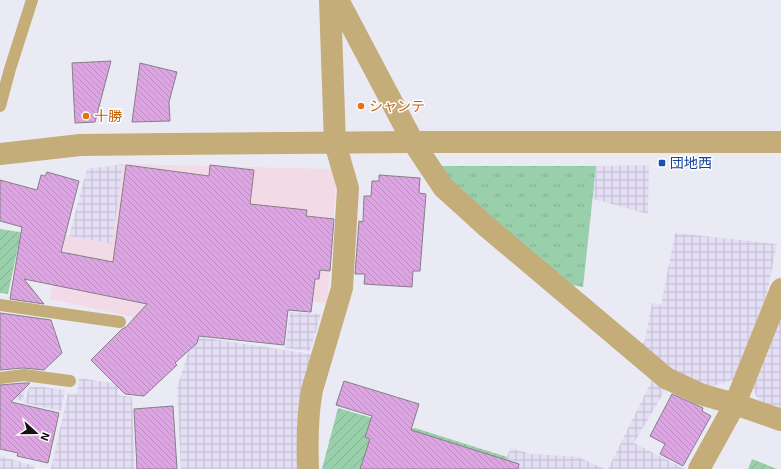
<svg xmlns="http://www.w3.org/2000/svg" width="781" height="469" font-family="'Exo 2','Noto Sans JP',sans-serif">
  <style>
    .commercial { fill: #f2dae6 }
    .industrial { fill: url(#industrial-grid) }
    .grass { fill: url(#grass-tufts) }
    .garden { fill: url(#garden-furrows) }
    .building { fill: url(#building-back-hatch); stroke: #867f87 }
    .lines { fill: none; stroke-linecap: round; stroke-linejoin: round }
    .service { stroke: #c4ad79; stroke-width: 12 }
    .minor { stroke: #c4ad79; stroke-width: 22 }
    .tertiary { stroke: #c4ad79; stroke-width: 22 }
    .food-dot { fill: #e8710a; stroke: #fff; stroke-width: 1.5 }
    .transit-dot { fill: #1a4fb4; stroke: #fff; stroke-width: 1.5 }
    .labels { text-anchor: middle; stroke-width: 3; stroke-linejoin: round; paint-order: stroke }
    .food-label { font-size: 14px; fill: #c56008; stroke: #fff; text-anchor: start }
    .transit-label { font-size: 14px; fill: #164399; stroke: #fff; text-anchor: start }
  </style>
  <defs>
    <pattern id="industrial-grid" width="8" height="8" patternUnits="userSpaceOnUse"><rect width="8" height="8" fill="#e3def4"/><path d="M0 4h8M4 0v8" fill="none" stroke="#c2bdd0"/></pattern>
    <pattern id="grass-tufts" width="24" height="20" patternUnits="userSpaceOnUse"><rect width="24" height="20" fill="#99cfaa"/><path d="M3 7l-1-3M5 7V3M7 7l1-3M15 17l-1-3M17 17v-4M19 17l1-3" fill="none" stroke="#83b191"/></pattern>
    <pattern id="garden-furrows" width="10" height="10" patternUnits="userSpaceOnUse"><rect width="10" height="10" fill="#99cfaa"/><path d="M-1 1l2-2M0 10L10 0M9 11l2-2" fill="none" stroke="#83b191"/></pattern>
    <pattern id="building-back-hatch" width="6" height="6" patternUnits="userSpaceOnUse"><rect width="6" height="6" fill="#dda5e3"/><path d="M-1 5l2 2M0 0l6 6M5-1l2 2" fill="none" stroke="#bd8dc2"/></pattern>
  </defs>
  <rect width="100%" height="100%" fill="#eaeaf5"/>
  <path class="commercial" d="M 123,164 L 332,169 L 336,186 L 327,303 L 204,289 L 193,330 L 50,299 L 61,235 L 112,244 Z"/>
  <path class="industrial" d="M 123,164 L 112,244 L 69,236 L 87,169 Z
    M 649,165 L 648,214 L 593,199 L 596,166 Z
    M 675,233 L 777,244 L 767,293 L 735,379 L 704,389 L 640,349 L 645,340 L 652,303 L 661,305 Z
    M 290,312 L 321,314 L 310,351 L 285,348 Z
    M 781,318 L 781,412 L 760,405 L 753,388 Z
    M 193,336 L 317,355 L 302,469 L 181,469 L 177,388 Z
    M 654,376 L 667,387 L 634,443 L 685,469 L 608,469 Z
    M 79,378 L 118,384 L 118,395 L 132,397 L 135,469 L 51,469 L 68,393 L 77,394 Z
    M 26,386 L 23,401 L 0,396 Z
    M 29,387 L 42,387 L 65,390 L 61,411 L 24,403 Z
    M 510,448 L 532,454 L 578,457 L 605,469 L 503,469 Z
    M 0,456 L 35,466 L 34,469 L 0,469 Z"/>
  <path class="grass" d="M 441,166 L 596,166 L 583,287 L 562,283 L 452,184 Z"/>
  <path class="garden" d="M 0,229 L 57,238 L 24,247 L 18,247 L 8,294 L 0,293 Z
    M 338,408 L 410,429 L 415,428 L 507,457 L 503,469 L 322,469 Z
    M 752,459 L 777,469 L 748,469 Z"/>
  <path class="building" d="M 111,61 L 95,122 L 75,123 L 72,63 Z
    M 140,63 L 177,72 L 169,102 L 170,121 L 132,122 Z
    M 126,165 L 209,176 L 210,165 L 254,170 L 250,204 L 307,210 L 306,216 L 334,219 L 330,271 L 320,270 L 319,279 L 315,279 L 311,312 L 288,310 L 284,345 L 199,336 L 197,343 L 175,363 L 177,365 L 144,396 L 125,394 L 91,360 L 122,329 L 126,327 L 147,304 L 24,279 L 44,304 L 10,299 L 22,227 L 0,221 L 0,180 L 37,190 L 41,175 L 45,176 L 47,172 L 79,181 L 61,252 L 113,262 Z
    M 379,175 L 420,178 L 419,193 L 426,194 L 420,271 L 413,271 L 412,287 L 364,284 L 365,274 L 355,274 L 359,221 L 363,222 L 364,196 L 371,196 L 372,181 L 379,181 Z
    M 0,313 L 51,320 L 62,353 L 44,370 L 23,368 L 0,370 Z
    M 344,381 L 419,404 L 411,430 L 519,464 L 518,469 L 360,469 L 370,439 L 365,437 L 372,416 L 336,405 Z
    M 24,383 L 30,383 L 11,402 L 59,413 L 48,463 L 17,456 L 18,453 L 0,449 L 0,385 Z
    M 672,394 L 703,408 L 702,411 L 711,416 L 683,466 L 660,454 L 665,444 L 650,436 Z
    M 173,406 L 177,469 L 137,469 L 134,409 Z"/>
  <g class="lines">
    <path class="service" d="M 0,106 L 10,69 L 32,0
      M 0,305 L 120,322
      M 0,378 L 24,375 L 70,381"/>
    <path class="minor" d="M 338,0 L 413,142 L 443,187 L 487,227 L 666,378 L 700,394 L 735,404 L 781,420
      M 308,469 C 307,442 307,416 312,390 L 342,288 L 348,188 L 335,143 L 330,0
      M 699,469 L 735,404 L 781,289"/>
    <path class="tertiary" d="M 0,154 L 80,145 L 170,144 L 413,142 L 781,142"/>
  </g>
  <g class="food-dot">
    <circle cx="361" cy="106" r="4"/>
    <circle cx="86" cy="116" r="4"/>
  </g>
  <rect class="transit-dot" x="658" y="159" width="8" height="8" rx="2"/>
  <g class="labels">
    <g class="food-label">
      <text x="369" y="111">シャンテ</text>
      <text x="94" y="121">十勝</text>
    </g>
    <g class="transit-label">
      <text x="670" y="168">団地西</text>
    </g>
  </g>
  <g transform="translate(36 433) rotate(111)" stroke="#ffffff" stroke-width="3" paint-order="stroke">
  <path d="M0-3L7 15L0 10L-7 15Z" fill="#111114"/>
  <text y="-6" font-size="11" font-weight="bold" text-anchor="middle" fill="#111114">N</text>
  </g>
</svg>
